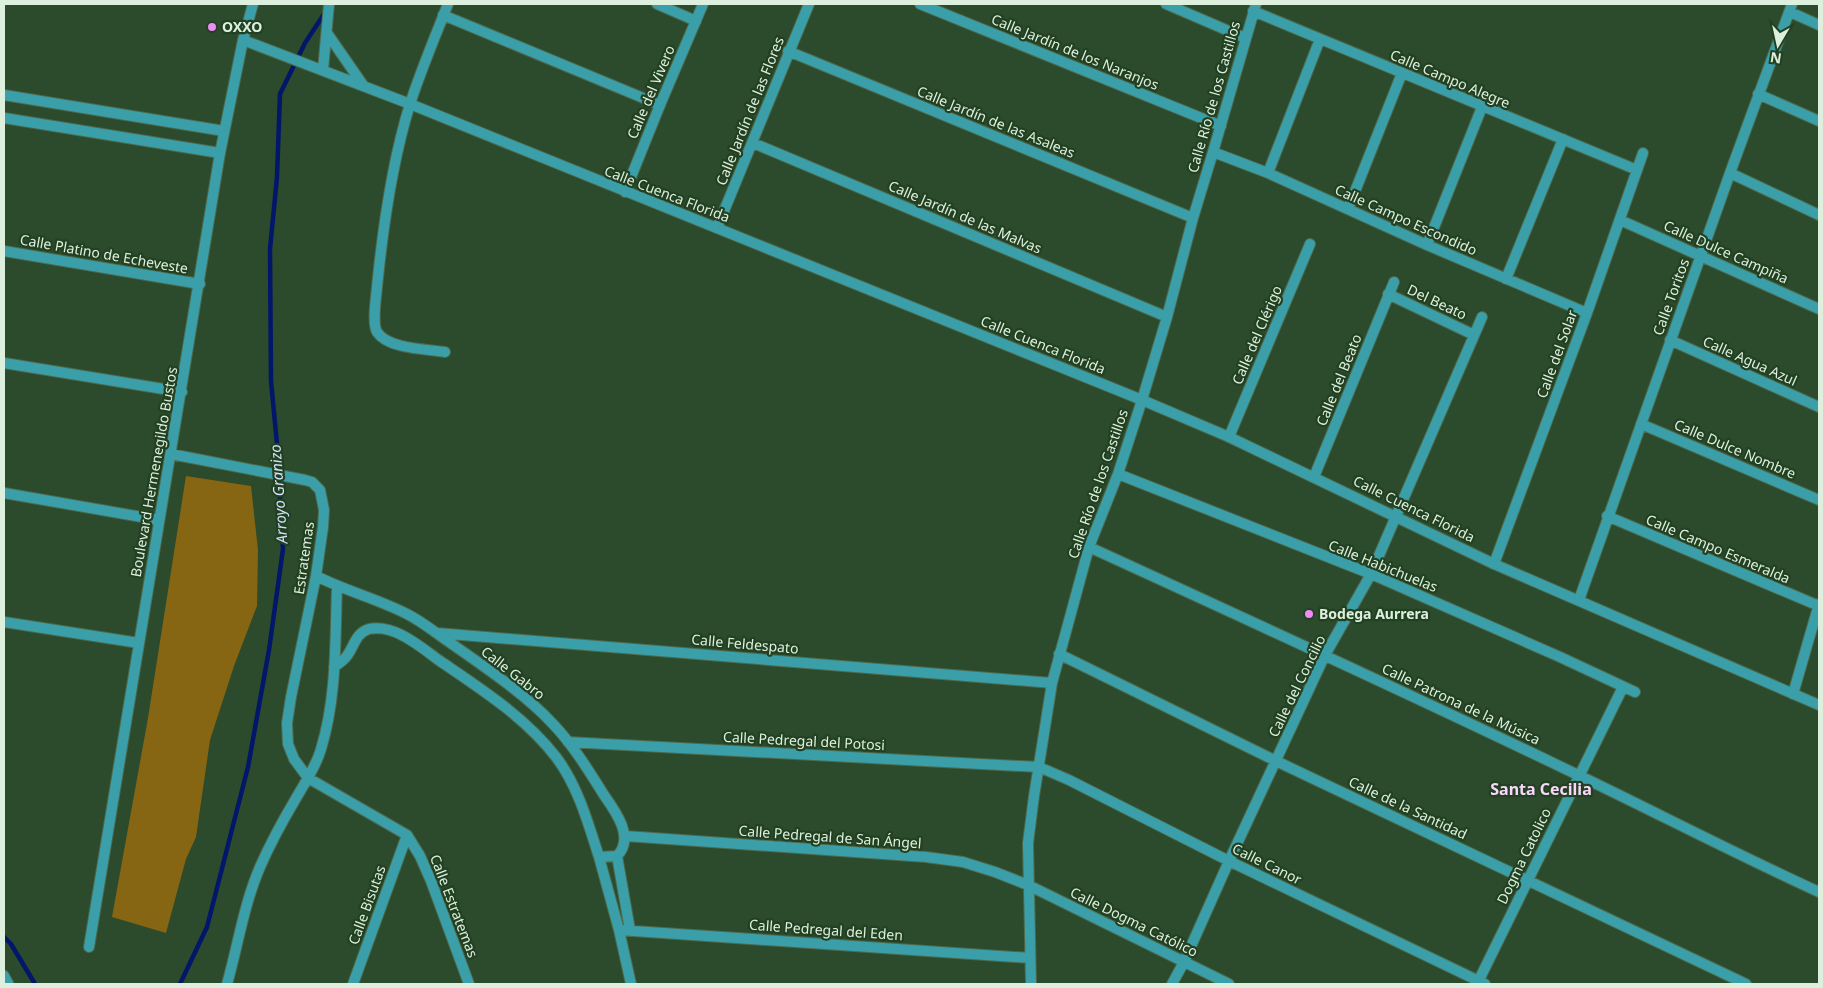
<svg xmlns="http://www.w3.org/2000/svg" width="1823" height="988" font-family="'Noto Sans',sans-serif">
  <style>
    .green { fill: #866513 }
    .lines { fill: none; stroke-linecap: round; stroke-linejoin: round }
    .stream { stroke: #02166a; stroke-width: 4.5 }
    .service-casing { stroke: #4c694c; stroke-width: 11 }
    .minor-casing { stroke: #4c694c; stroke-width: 12 }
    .tertiary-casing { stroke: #4c694c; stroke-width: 12 }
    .service { stroke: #3a9fa9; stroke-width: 9 }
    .minor { stroke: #3a9fa9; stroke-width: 10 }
    .tertiary { stroke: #3a9fa9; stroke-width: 10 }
    .poi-dot { fill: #ef8bf7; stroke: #224022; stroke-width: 2 }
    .labels { text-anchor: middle; stroke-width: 4.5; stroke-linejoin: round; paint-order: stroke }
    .poi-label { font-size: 14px; font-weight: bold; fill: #ddefdd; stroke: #224022; text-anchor: start }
    .street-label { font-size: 14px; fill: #ddefdd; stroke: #224022 }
    .water-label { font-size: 15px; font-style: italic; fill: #d6e2fa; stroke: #224022 }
    .quarter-label { font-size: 16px; font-weight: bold; fill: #f9d7fb; stroke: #224022 }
  </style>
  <rect width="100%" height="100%" fill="#2c4b2c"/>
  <path class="green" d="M 186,476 L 251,486 L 258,550 L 257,606 L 234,666 L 210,740 L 196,837 L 186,859 L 166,933 L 112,917 L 148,718 Z"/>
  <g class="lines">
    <path class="stream" d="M 4,937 L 11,944 L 35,984
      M 180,984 L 207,927 L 248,767 L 269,650 L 283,549 L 277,444 L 271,381 L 270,249 L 277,177 L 280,94 L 305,43 L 326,11"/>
    <defs>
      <path id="service" d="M 4,975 L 9,984"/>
      <path id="minor" d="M 657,4 L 696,21
        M 920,4 L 1221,126
        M 1166,4 L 1245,38
        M 1253,11 L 1637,170
        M 1790,12 L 1819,25
        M 443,15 L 660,105
        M 788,51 L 1193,218
        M 1758,94 L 1819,121
        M 753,143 L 1167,317
        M 1213,152 L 1268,173 L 1427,245 L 1587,313
        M 1268,173 L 1320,39
        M 1730,173 L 1819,215
        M 1348,209 L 1402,73
        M 1620,220 L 1819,309
        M 717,228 L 809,4
        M 1427,245 L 1482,107
        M 4,251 L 200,284
        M 1506,279 L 1563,139
        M 1388,294 L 1474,335
        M 1670,340 L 1819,407
        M 445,352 C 426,349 388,349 377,332 C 372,323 376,298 377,287 C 383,226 392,162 410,104 C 421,70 435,37 448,4
        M 4,363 L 182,392
        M 1641,424 L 1819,500
        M 1229,437 L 1310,244
        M 171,454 L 305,480 L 312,482 L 320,490 L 324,510 L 323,527 L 316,576 L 291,697 L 287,723 L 288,744 L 294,759 L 308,778 L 407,835 L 420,856 L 431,881 L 469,984
        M 1118,474 L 1371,574 L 1560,657 L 1635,692
        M 1314,477 L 1394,282
        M 4,493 L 159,520
        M 1607,516 L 1819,606
        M 1089,547 C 1253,622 1416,697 1578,775 C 1659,814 1738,855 1819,892
        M 1494,564 L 1587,313 L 1643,153
        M 316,576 C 346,591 378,599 407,614 C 423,622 437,634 452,644 C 486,668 525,694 553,724 C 573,745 589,771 604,795 C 616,812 635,838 617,856 L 599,857 C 588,823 578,786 556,757 C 525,717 481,689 440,661 C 426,651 411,638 395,632 C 388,629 377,627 369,629 C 355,633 354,648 346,657 C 343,661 338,664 334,667
        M 1579,600 L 1730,173 L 1792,4
        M 4,622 L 139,643
        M 437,633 L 1052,683
        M 1059,654 L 1276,761 L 1746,984
        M 1793,694 L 1819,604
        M 568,742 L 1039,767 L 1069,780 L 1229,861 L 1485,984
        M 625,836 L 926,857 L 963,862 L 995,872 L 1028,885 L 1229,984
        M 617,856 L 630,930
        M 599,857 L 619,930 L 631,984
        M 619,930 L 1030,958
        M 89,947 L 220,153
        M 227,984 C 238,945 244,904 260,867 C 270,844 282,822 295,800 C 304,784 316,767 321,749 C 337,697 335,641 337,587
        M 353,984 L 407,835
        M 1031,984 L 1028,843 L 1034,796 L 1052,683 L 1089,547 L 1118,474 L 1142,400 L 1167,317 L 1193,218 L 1213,152 L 1256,4
        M 1172,984 L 1184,962 L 1229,861 L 1325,655 L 1371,574 L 1482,317
        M 1477,984 L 1623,687"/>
      <path id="tertiary" d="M 327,33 L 363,85
        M 243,40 L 410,104 L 1142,400 L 1229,437 L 1494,564 L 1819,705
        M 323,70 L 329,4
        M 4,95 L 224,131
        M 4,118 L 220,153 L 243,40 L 253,4
        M 625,192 L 660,105 L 703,4"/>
    </defs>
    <use href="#service" class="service-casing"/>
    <use href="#minor" class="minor-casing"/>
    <use href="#tertiary" class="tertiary-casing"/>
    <use href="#service" class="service"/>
    <use href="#minor" class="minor"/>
    <use href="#tertiary" class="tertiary"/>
  </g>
  <g class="poi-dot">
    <circle cx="212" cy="27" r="5"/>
    <circle cx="1309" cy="614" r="5"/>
  </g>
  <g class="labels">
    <g class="poi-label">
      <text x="222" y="32">OXXO</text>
      <text x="1319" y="619">Bodega Aurrera</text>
    </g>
    <g class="street-label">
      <text transform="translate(1075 52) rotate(22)" y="5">Calle Jardín de los Naranjos</text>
      <text transform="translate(1450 79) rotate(23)" y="5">Calle Campo Alegre</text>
      <text transform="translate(651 92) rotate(-67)" y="5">Calle del Vivero</text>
      <text transform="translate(1214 97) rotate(-74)" y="5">Calle Río de los Castillos</text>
      <text transform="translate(750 111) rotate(-68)" y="5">Calle Jardín de las Flores</text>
      <text transform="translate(996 122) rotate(22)" y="5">Calle Jardín de las Asaleas</text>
      <text transform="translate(667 194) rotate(21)" y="5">Calle Cuenca Florida</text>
      <text transform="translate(965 217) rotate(23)" y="5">Calle Jardín de las Malvas</text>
      <text transform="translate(1406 220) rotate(24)" y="5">Calle Campo Escondido</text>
      <text transform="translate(1726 252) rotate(24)" y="5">Calle Dulce Campiña</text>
      <text transform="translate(104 254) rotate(10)" y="5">Calle Platino de Echeveste</text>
      <text transform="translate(1671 297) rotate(-70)" y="5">Calle Toritos</text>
      <text transform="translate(1437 302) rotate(25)" y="5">Del Beato</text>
      <text transform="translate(1257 335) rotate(-67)" y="5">Calle del Clérigo</text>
      <text transform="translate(1043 345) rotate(22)" y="5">Calle Cuenca Florida</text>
      <text transform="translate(1557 354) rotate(-70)" y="5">Calle del Solar</text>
      <text transform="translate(1750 361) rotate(24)" y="5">Calle Agua Azul</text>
      <text transform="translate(1339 380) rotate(-68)" y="5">Calle del Beato</text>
      <text transform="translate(1735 449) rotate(23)" y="5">Calle Dulce Nombre</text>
      <text transform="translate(154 472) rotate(-80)" y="5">Boulevard Hermenegildo Bustos</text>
      <text transform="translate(1098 484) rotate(-71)" y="5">Calle Río de los Castillos</text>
      <text transform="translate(1414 509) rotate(26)" y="5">Calle Cuenca Florida</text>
      <text transform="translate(1718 549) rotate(23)" y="5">Calle Campo Esmeralda</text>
      <text transform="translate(304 558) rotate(-82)" y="5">Estratemas</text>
      <text transform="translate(1383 566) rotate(22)" y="5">Calle Habichuelas</text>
      <text transform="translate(745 644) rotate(5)" y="5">Calle Feldespato</text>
      <text transform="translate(513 673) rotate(38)" y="5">Calle Gabro</text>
      <text transform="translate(1297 686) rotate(-64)" y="5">Calle del Concilio</text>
      <text transform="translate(1461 704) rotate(25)" y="5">Calle Patrona de la Música</text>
      <text transform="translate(804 741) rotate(3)" y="5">Calle Pedregal del Potosi</text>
      <text transform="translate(1408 808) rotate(25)" y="5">Calle de la Santidad</text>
      <text transform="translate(830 837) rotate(4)" y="5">Calle Pedregal de San Ángel</text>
      <text transform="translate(1524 856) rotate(-64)" y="5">Dogma Catolico</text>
      <text transform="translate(1267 864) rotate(26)" y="5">Calle Canor</text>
      <text transform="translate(367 905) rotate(-70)" y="5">Calle Bisutas</text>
      <text transform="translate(454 906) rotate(69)" y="5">Calle Estratemas</text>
      <text transform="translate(1134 922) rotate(26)" y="5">Calle Dogma Católico</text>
      <text transform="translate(826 930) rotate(4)" y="5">Calle Pedregal del Eden</text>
    </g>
    <g class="water-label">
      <text transform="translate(279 494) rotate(-94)" y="5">Arroyo Granizo</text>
    </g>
    <g class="quarter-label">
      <text x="1541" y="795">Santa Cecilia</text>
    </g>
  </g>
  <rect width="1823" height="988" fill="none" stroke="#ddefdd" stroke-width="10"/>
  <g transform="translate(1778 45) rotate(189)" stroke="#224022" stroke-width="4" paint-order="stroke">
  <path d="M0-4L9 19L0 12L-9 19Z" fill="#ddefdd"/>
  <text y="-8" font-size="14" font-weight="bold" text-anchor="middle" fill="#ddefdd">N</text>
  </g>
</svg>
